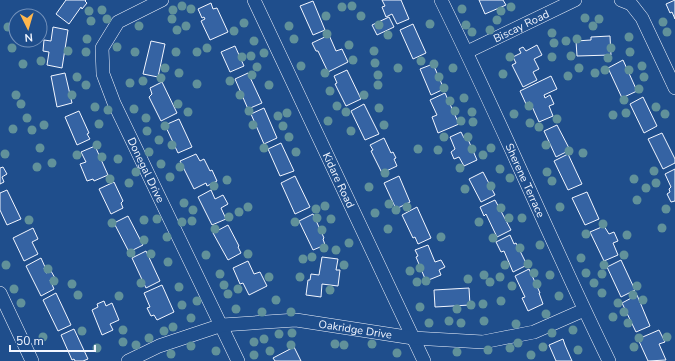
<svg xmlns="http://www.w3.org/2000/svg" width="675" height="361" font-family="'Nunito Sans',sans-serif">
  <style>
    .building { fill: #3563a3; stroke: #f2f6ff }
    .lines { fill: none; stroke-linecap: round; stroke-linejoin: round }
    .minor-casing { stroke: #f2f6ff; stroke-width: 14 }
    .minor { stroke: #1f4e8c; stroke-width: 13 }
    .tree { fill: #61919a }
    .labels { text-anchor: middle; stroke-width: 3; stroke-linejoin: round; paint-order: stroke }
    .street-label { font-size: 11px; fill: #f2f6ff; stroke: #1f4e8c }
  </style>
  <rect width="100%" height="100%" fill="#1f4e8c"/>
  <path class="building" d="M 66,0 L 86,0 L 85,1 L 87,3 L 82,9 L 81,7 L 69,24 L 56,14 Z
    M 382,0 L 401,0 L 409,19 L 397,24 L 392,14 L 386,17 L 382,7 L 385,6 Z
    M 479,0 L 503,0 L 506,5 L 485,14 Z
    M 675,0 L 675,19 L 672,12 L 670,13 L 666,4 Z
    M 313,1 L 325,30 L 313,35 L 300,6 Z
    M 211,3 L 213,9 L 217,8 L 228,32 L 210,40 L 201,21 L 205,19 L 204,17 L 202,18 L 198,9 Z
    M 389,17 L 394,27 L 377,35 L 372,25 Z
    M 413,24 L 426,53 L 413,59 L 400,30 Z
    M 53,27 L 68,30 L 62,68 L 47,65 L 49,52 L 43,51 L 44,40 L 51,41 Z
    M 329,35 L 336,51 L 342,49 L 348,62 L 328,72 L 318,51 L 316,51 L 312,43 Z
    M 610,36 L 611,55 L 577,56 L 576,41 L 591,40 L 591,37 Z
    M 151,41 L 165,44 L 158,77 L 143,74 Z
    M 537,45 L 542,55 L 534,59 L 539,69 L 533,72 L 537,80 L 523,87 L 512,65 L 516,63 L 513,57 L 521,53 L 519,49 L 523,47 L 526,51 Z
    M 235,46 L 244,66 L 230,72 L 221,52 Z
    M 623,60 L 637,91 L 622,98 L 608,68 Z
    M 433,64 L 444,89 L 431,95 L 420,69 Z
    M 347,70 L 361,99 L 346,106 L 335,84 L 337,83 L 334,76 Z
    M 65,73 L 72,103 L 57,107 L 51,76 Z
    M 248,73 L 262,103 L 248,109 L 235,79 Z
    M 551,76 L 557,89 L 544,95 L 545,98 L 550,95 L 554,104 L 549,106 L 553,116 L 539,122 L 530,102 L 526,104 L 520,91 Z
    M 162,82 L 177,113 L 161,121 L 149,97 L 152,94 L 150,88 Z
    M 445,93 L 459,124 L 438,133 L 432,117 L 437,115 L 430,100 Z
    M 643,97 L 657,126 L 644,133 L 630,104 Z
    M 364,104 L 379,134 L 365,140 L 351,111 Z
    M 264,108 L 277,138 L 264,144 L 251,114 Z
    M 79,111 L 89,133 L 87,134 L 90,139 L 77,145 L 65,117 Z
    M 179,119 L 192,147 L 178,153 L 165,125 Z
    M 557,125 L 570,150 L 556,157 L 544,131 Z
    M 461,132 L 464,138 L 467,137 L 477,160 L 464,166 L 459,157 L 454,159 L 451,152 L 455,149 L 450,137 Z
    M 662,133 L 675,159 L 675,163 L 663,169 L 648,139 Z
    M 384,138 L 391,153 L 393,152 L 396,158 L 394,159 L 397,166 L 382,173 L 371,151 L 373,150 L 370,145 Z
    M 281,143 L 294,171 L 280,176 L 268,149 Z
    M 95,146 L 108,175 L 94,181 L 93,179 L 87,181 L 80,164 L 86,162 L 81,152 Z
    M 196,154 L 200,161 L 204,159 L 210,171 L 212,170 L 217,181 L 207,186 L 206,183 L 194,189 L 180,161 Z
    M 568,154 L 582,184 L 568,190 L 554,161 Z
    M 3,167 L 7,174 L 2,177 L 4,182 L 0,184 L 0,168 Z
    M 675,169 L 675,201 L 671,202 L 667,194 L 670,192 L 669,189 L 671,187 L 665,174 Z
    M 483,172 L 495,195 L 481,202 L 469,179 Z
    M 295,176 L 310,207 L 295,214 L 281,183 Z
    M 399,176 L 410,202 L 396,209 L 384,183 Z
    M 114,182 L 123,201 L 121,203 L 123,208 L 111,214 L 99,189 Z
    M 7,190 L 21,219 L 7,225 L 0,210 L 0,193 Z
    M 211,190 L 215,199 L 223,195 L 228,204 L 221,208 L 226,219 L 212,225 L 198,197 Z
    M 587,192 L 599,219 L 585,225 L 572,198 Z
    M 495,200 L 511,230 L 497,237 L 486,214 L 484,216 L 480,207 Z
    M 417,207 L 431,238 L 418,244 L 415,237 L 413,238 L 402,215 Z
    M 313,214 L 324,238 L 323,239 L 325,245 L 313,250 L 299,221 Z
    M 128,216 L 143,245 L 129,252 L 114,223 Z
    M 228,225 L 239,246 L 238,247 L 241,253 L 228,260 L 213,233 Z
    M 604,226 L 609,234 L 614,232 L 618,241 L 613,243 L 618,255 L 604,261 L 590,232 Z
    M 33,228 L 38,239 L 32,242 L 38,254 L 24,261 L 13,238 Z
    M 510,235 L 514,244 L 516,243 L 527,265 L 513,272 L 504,251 L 501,252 L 496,242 Z
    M 428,245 L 435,262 L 441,260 L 445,267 L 439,270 L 441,275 L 426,281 L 416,257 L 418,256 L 415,250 Z
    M 146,251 L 160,281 L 146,288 L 132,258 Z
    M 322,257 L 338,259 L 336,270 L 340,270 L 338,286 L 322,284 L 321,297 L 306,295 L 308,280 L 310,280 L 311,274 L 319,275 Z
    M 41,258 L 45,267 L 44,268 L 46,273 L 51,271 L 55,278 L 50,280 L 54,289 L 41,296 L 26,266 Z
    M 621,260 L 635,290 L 621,297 L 607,267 Z
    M 248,261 L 254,274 L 260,272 L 267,286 L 249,295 L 243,283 L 240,284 L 233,268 Z
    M 529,269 L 540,293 L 539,293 L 543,304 L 528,311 L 522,298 L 525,297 L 515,276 Z
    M 162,285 L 174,312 L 157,320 L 154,315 L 151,316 L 147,308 L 150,307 L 144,293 Z
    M 469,288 L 470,305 L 435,307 L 434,290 Z
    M 56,293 L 71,325 L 58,331 L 43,300 Z
    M 637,295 L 650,326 L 636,332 L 622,303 Z
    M 104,301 L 106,306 L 112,303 L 119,320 L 110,324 L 113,330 L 102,335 L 92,310 L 98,307 L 97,304 Z
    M 74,329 L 88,359 L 83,361 L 75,361 L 74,359 L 72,360 L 61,335 Z
    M 659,330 L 665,342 L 659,344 L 666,360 L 648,361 L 638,339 Z
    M 563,339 L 565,345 L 572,361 L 556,361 L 549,345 Z
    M 294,347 L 301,361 L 275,361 L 273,358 Z"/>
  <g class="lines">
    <defs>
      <g id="minor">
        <path id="s1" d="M 162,0 L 118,22 L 102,48 L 103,74 L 114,103 L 238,361"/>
        <path id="s2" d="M 254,0 L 424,361"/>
        <path id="s3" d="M 441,0 C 500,119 551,242 609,361"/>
        <path d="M 621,0 L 631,4 L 642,18 L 675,88"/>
        <path id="s4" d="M 467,52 L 575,0"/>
        <path d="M 0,293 L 32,361"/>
        <path id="s5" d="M 128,361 L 159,346 L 222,325 L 296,320 L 413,338 L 483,342 L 534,332 L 584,310"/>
      </g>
    </defs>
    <use href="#minor" class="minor-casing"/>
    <use href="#minor" class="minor"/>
  </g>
  <g class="tree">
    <circle cx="182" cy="6" r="4.5"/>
    <circle cx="352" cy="6" r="4.5"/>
    <circle cx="342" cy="7" r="4.5"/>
    <circle cx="511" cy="7" r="4.5"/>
    <circle cx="191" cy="9" r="4.5"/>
    <circle cx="462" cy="9" r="4.5"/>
    <circle cx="102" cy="10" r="4.5"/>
    <circle cx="173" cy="10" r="4.5"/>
    <circle cx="89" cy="11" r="4.5"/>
    <circle cx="501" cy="11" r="4.5"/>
    <circle cx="326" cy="16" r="4.5"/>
    <circle cx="361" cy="16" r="4.5"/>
    <circle cx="585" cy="18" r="4.5"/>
    <circle cx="107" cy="19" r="4.5"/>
    <circle cx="172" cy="19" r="4.5"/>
    <circle cx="599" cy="19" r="4.5"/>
    <circle cx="497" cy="20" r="4.5"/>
    <circle cx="91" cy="21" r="4.5"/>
    <circle cx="663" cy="22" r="4.5"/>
    <circle cx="244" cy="23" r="4.5"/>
    <circle cx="430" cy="24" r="4.5"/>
    <circle cx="379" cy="25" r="4.5"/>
    <circle cx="466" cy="25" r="4.5"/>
    <circle cx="139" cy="26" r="4.5"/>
    <circle cx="186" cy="26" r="4.5"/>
    <circle cx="289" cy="26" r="4.5"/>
    <circle cx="593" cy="26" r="4.5"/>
    <circle cx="8" cy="27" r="4.5"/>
    <circle cx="177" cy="30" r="4.5"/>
    <circle cx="490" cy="30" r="4.5"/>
    <circle cx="234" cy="31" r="4.5"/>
    <circle cx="472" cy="32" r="4.5"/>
    <circle cx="667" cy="32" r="4.5"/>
    <circle cx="552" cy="33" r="4.5"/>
    <circle cx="327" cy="34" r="4.5"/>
    <circle cx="388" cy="35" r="4.5"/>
    <circle cx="629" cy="37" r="4.5"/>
    <circle cx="87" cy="39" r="4.5"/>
    <circle cx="294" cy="39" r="4.5"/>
    <circle cx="577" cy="39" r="4.5"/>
    <circle cx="254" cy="41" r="4.5"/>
    <circle cx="566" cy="41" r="4.5"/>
    <circle cx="554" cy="43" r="4.5"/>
    <circle cx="349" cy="45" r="4.5"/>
    <circle cx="117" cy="47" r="4.5"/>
    <circle cx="12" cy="48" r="4.5"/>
    <circle cx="207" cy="48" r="4.5"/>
    <circle cx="611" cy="48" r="4.5"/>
    <circle cx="68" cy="51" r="4.5"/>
    <circle cx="374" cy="51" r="4.5"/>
    <circle cx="86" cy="52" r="4.5"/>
    <circle cx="135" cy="52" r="4.5"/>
    <circle cx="176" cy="52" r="4.5"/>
    <circle cx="197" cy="52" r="4.5"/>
    <circle cx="630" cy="52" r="4.5"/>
    <circle cx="264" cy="53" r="4.5"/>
    <circle cx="251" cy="56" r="4.5"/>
    <circle cx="571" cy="56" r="4.5"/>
    <circle cx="242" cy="57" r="4.5"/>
    <circle cx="510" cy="57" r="4.5"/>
    <circle cx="552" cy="57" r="4.5"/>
    <circle cx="608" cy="58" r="4.5"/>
    <circle cx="353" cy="60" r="4.5"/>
    <circle cx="41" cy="61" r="4.5"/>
    <circle cx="421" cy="61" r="4.5"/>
    <circle cx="375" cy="63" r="4.5"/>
    <circle cx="23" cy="64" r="4.5"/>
    <circle cx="434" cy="64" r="4.5"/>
    <circle cx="301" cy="66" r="4.5"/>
    <circle cx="642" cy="66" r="4.5"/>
    <circle cx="257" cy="67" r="4.5"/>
    <circle cx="165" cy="68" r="4.5"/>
    <circle cx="398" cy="68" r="4.5"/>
    <circle cx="453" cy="68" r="4.5"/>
    <circle cx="579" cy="68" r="4.5"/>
    <circle cx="605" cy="70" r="4.5"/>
    <circle cx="629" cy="70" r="4.5"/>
    <circle cx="179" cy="73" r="4.5"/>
    <circle cx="325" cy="73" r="4.5"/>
    <circle cx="595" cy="73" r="4.5"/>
    <circle cx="503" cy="74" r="4.5"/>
    <circle cx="252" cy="75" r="4.5"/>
    <circle cx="378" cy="75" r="4.5"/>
    <circle cx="568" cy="76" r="4.5"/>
    <circle cx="77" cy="77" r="4.5"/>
    <circle cx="439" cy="77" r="4.5"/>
    <circle cx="644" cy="77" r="4.5"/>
    <circle cx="161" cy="78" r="4.5"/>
    <circle cx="143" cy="81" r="4.5"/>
    <circle cx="230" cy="81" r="4.5"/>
    <circle cx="130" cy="83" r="4.5"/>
    <circle cx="197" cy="84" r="4.5"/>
    <circle cx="86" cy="85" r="4.5"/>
    <circle cx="269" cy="85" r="4.5"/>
    <circle cx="378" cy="85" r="4.5"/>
    <circle cx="444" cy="88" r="4.5"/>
    <circle cx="639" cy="89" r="4.5"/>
    <circle cx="330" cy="91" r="4.5"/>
    <circle cx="16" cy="95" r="4.5"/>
    <circle cx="72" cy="95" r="4.5"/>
    <circle cx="240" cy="95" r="4.5"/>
    <circle cx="364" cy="95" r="4.5"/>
    <circle cx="464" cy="98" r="4.5"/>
    <circle cx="624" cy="100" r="4.5"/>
    <circle cx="450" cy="101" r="4.5"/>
    <circle cx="21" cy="104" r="4.5"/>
    <circle cx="178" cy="104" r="4.5"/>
    <circle cx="337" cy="106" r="4.5"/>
    <circle cx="529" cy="106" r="4.5"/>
    <circle cx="95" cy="107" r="4.5"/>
    <circle cx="656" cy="107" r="4.5"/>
    <circle cx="379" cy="108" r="4.5"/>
    <circle cx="134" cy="109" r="4.5"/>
    <circle cx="108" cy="110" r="4.5"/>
    <circle cx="249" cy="111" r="4.5"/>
    <circle cx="455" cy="111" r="4.5"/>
    <circle cx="188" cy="112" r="4.5"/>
    <circle cx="346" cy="112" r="4.5"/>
    <circle cx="472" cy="112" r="4.5"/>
    <circle cx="287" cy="113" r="4.5"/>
    <circle cx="626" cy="113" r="4.5"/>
    <circle cx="514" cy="114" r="4.5"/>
    <circle cx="665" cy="114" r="4.5"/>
    <circle cx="613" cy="115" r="4.5"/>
    <circle cx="278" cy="116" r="4.5"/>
    <circle cx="27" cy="118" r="4.5"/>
    <circle cx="146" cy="118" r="4.5"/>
    <circle cx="557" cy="119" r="4.5"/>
    <circle cx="328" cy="121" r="4.5"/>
    <circle cx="461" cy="121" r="4.5"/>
    <circle cx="473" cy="122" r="4.5"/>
    <circle cx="530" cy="123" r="4.5"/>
    <circle cx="99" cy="124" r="4.5"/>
    <circle cx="44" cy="125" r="4.5"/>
    <circle cx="253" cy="125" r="4.5"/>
    <circle cx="384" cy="125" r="4.5"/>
    <circle cx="165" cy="126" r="4.5"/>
    <circle cx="283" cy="126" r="4.5"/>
    <circle cx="539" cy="127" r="4.5"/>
    <circle cx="13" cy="129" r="4.5"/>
    <circle cx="32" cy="130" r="4.5"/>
    <circle cx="147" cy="131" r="4.5"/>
    <circle cx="351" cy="131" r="4.5"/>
    <circle cx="289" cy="137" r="4.5"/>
    <circle cx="444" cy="137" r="4.5"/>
    <circle cx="468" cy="137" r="4.5"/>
    <circle cx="159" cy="140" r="4.5"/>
    <circle cx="97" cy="145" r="4.5"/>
    <circle cx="172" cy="145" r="4.5"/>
    <circle cx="546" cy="145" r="4.5"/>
    <circle cx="40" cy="148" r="4.5"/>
    <circle cx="264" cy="148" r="4.5"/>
    <circle cx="491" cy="148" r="4.5"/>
    <circle cx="418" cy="149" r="4.5"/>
    <circle cx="472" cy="149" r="4.5"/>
    <circle cx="438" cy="150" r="4.5"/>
    <circle cx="569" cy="151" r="4.5"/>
    <circle cx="149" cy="152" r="4.5"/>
    <circle cx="296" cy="152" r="4.5"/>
    <circle cx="583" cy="153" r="4.5"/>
    <circle cx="5" cy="154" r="4.5"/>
    <circle cx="77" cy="155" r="4.5"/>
    <circle cx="483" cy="155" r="4.5"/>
    <circle cx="102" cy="157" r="4.5"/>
    <circle cx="118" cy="159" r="4.5"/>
    <circle cx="52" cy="163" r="4.5"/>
    <circle cx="161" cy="164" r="4.5"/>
    <circle cx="37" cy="167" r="4.5"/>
    <circle cx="180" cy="167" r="4.5"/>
    <circle cx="460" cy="168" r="4.5"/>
    <circle cx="500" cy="169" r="4.5"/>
    <circle cx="654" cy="171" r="4.5"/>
    <circle cx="136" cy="172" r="4.5"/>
    <circle cx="547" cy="172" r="4.5"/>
    <circle cx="385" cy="173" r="4.5"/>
    <circle cx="170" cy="177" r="4.5"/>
    <circle cx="510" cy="178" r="4.5"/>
    <circle cx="110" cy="179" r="4.5"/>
    <circle cx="634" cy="179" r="4.5"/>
    <circle cx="227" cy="180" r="4.5"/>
    <circle cx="552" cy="181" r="4.5"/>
    <circle cx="129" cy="183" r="4.5"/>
    <circle cx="656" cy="183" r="4.5"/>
    <circle cx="214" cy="186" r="4.5"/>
    <circle cx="491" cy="186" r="4.5"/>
    <circle cx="369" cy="187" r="4.5"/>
    <circle cx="646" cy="188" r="4.5"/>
    <circle cx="465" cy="189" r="4.5"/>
    <circle cx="637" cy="200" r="4.5"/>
    <circle cx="184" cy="203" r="4.5"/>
    <circle cx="389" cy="204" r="4.5"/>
    <circle cx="325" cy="206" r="4.5"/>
    <circle cx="248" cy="207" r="4.5"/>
    <circle cx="407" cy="207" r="4.5"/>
    <circle cx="560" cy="207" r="4.5"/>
    <circle cx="501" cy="208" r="4.5"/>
    <circle cx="316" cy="209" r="4.5"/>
    <circle cx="666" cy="209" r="4.5"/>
    <circle cx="193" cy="210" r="4.5"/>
    <circle cx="396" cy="210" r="4.5"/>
    <circle cx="239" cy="212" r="4.5"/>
    <circle cx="375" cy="213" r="4.5"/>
    <circle cx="229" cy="217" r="4.5"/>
    <circle cx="317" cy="218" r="4.5"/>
    <circle cx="509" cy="218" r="4.5"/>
    <circle cx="522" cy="218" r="4.5"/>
    <circle cx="157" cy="219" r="4.5"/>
    <circle cx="331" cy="219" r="4.5"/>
    <circle cx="29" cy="220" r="4.5"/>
    <circle cx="144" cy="220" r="4.5"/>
    <circle cx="192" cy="221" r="4.5"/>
    <circle cx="182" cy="222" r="4.5"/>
    <circle cx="295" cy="222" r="4.5"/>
    <circle cx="479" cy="222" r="4.5"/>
    <circle cx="112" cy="223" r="4.5"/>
    <circle cx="603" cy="224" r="4.5"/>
    <circle cx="662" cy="228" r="4.5"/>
    <circle cx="215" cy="229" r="4.5"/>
    <circle cx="388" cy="229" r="4.5"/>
    <circle cx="322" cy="230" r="4.5"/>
    <circle cx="586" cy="234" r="4.5"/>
    <circle cx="627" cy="235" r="4.5"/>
    <circle cx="167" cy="237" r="4.5"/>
    <circle cx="441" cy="237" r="4.5"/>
    <circle cx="493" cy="238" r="4.5"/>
    <circle cx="144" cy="240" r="4.5"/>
    <circle cx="349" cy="243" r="4.5"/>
    <circle cx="540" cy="245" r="4.5"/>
    <circle cx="324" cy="248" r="4.5"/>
    <circle cx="520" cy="248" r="4.5"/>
    <circle cx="336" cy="250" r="4.5"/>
    <circle cx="131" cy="253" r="4.5"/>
    <circle cx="151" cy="254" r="4.5"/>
    <circle cx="248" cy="254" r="4.5"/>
    <circle cx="206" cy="255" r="4.5"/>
    <circle cx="624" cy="255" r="4.5"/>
    <circle cx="312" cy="257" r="4.5"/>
    <circle cx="581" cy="258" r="4.5"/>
    <circle cx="303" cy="259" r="4.5"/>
    <circle cx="168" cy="262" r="4.5"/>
    <circle cx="528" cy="264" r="4.5"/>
    <circle cx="6" cy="265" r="4.5"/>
    <circle cx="344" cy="265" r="4.5"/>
    <circle cx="505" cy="265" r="4.5"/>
    <circle cx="604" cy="265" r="4.5"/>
    <circle cx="420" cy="268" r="4.5"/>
    <circle cx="48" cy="269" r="4.5"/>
    <circle cx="410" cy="271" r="4.5"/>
    <circle cx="534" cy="273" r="4.5"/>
    <circle cx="586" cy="273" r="4.5"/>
    <circle cx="220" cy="274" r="4.5"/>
    <circle cx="602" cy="274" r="4.5"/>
    <circle cx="484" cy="275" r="4.5"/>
    <circle cx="550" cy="275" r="4.5"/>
    <circle cx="269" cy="277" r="4.5"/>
    <circle cx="300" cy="277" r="4.5"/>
    <circle cx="500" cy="277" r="4.5"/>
    <circle cx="468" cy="279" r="4.5"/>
    <circle cx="54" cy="281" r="4.5"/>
    <circle cx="426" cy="281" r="4.5"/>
    <circle cx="417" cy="282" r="4.5"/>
    <circle cx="490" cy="282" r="4.5"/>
    <circle cx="141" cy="283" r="4.5"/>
    <circle cx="594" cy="283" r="4.5"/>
    <circle cx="72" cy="284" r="4.5"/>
    <circle cx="537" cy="284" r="4.5"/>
    <circle cx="224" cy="285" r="4.5"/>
    <circle cx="512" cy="286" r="4.5"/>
    <circle cx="637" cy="286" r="4.5"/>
    <circle cx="179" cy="287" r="4.5"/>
    <circle cx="14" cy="289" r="4.5"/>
    <circle cx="238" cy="289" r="4.5"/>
    <circle cx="330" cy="290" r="4.5"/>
    <circle cx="602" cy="293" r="4.5"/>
    <circle cx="228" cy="294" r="4.5"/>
    <circle cx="78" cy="295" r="4.5"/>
    <circle cx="633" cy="295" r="4.5"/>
    <circle cx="119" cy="296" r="4.5"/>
    <circle cx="559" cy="296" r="4.5"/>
    <circle cx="276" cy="300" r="4.5"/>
    <circle cx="643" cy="300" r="4.5"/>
    <circle cx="197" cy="301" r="4.5"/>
    <circle cx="501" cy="301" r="4.5"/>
    <circle cx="21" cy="303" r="4.5"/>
    <circle cx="618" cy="303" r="4.5"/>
    <circle cx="483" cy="304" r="4.5"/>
    <circle cx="182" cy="305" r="4.5"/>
    <circle cx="471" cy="305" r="4.5"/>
    <circle cx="420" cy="307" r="4.5"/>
    <circle cx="236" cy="309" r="4.5"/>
    <circle cx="457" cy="309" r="4.5"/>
    <circle cx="262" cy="312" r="4.5"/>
    <circle cx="291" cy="312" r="4.5"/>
    <circle cx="624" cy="312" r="4.5"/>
    <circle cx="546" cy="314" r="4.5"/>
    <circle cx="613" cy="317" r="4.5"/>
    <circle cx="191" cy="318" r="4.5"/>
    <circle cx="449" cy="321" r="4.5"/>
    <circle cx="484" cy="321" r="4.5"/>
    <circle cx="429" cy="323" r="4.5"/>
    <circle cx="461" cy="323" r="4.5"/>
    <circle cx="628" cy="323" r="4.5"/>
    <circle cx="516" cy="324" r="4.5"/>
    <circle cx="173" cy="327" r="4.5"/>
    <circle cx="123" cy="330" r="4.5"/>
    <circle cx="573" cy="330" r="4.5"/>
    <circle cx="82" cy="331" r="4.5"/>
    <circle cx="164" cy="331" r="4.5"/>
    <circle cx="292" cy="333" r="4.5"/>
    <circle cx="552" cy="333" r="4.5"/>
    <circle cx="279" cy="334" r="4.5"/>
    <circle cx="43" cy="337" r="4.5"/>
    <circle cx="667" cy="337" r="4.5"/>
    <circle cx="149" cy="338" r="4.5"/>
    <circle cx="639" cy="338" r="4.5"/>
    <circle cx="264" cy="339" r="4.5"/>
    <circle cx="123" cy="342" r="4.5"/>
    <circle cx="254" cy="342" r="4.5"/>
    <circle cx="518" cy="343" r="4.5"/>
    <circle cx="335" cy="344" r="4.5"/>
    <circle cx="372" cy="344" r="4.5"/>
    <circle cx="136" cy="345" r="4.5"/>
    <circle cx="291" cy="345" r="4.5"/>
    <circle cx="344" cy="345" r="4.5"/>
    <circle cx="191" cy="346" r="4.5"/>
    <circle cx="543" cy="347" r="4.5"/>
    <circle cx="634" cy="347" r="4.5"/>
    <circle cx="97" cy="348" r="4.5"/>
    <circle cx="510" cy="348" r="4.5"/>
    <circle cx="488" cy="350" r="4.5"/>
    <circle cx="578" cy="350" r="4.5"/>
    <circle cx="216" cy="351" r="4.5"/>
    <circle cx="270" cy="351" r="4.5"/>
    <circle cx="457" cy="352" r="4.5"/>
    <circle cx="397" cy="353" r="4.5"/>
    <circle cx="171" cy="354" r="4.5"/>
    <circle cx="254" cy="355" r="4.5"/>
    <circle cx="531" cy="355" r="4.5"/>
  </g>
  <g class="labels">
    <g class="street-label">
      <text dy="4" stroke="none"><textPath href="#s4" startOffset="60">Biscay Road</textPath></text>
      <text dy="4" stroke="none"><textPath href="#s1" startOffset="211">Donegal Drive</textPath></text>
      <text dy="4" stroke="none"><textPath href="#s2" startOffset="199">Kidare Road</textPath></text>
      <text dy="4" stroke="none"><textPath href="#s3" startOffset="199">Sherene Terrace</textPath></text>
      <text dy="4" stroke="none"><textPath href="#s5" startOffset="235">Oakridge Drive</textPath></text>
    </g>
  </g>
  <g transform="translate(28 28) rotate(175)"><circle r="19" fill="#1f4e8c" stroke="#7391ba"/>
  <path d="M0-3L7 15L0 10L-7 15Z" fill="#ffb74d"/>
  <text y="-6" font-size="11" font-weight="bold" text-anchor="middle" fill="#f2f6ff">N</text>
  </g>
  <path d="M10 345v6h85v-6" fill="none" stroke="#f2f6ff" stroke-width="2"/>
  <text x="16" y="345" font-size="12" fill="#f2f6ff" stroke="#1f4e8c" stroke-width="3" paint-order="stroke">50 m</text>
</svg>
